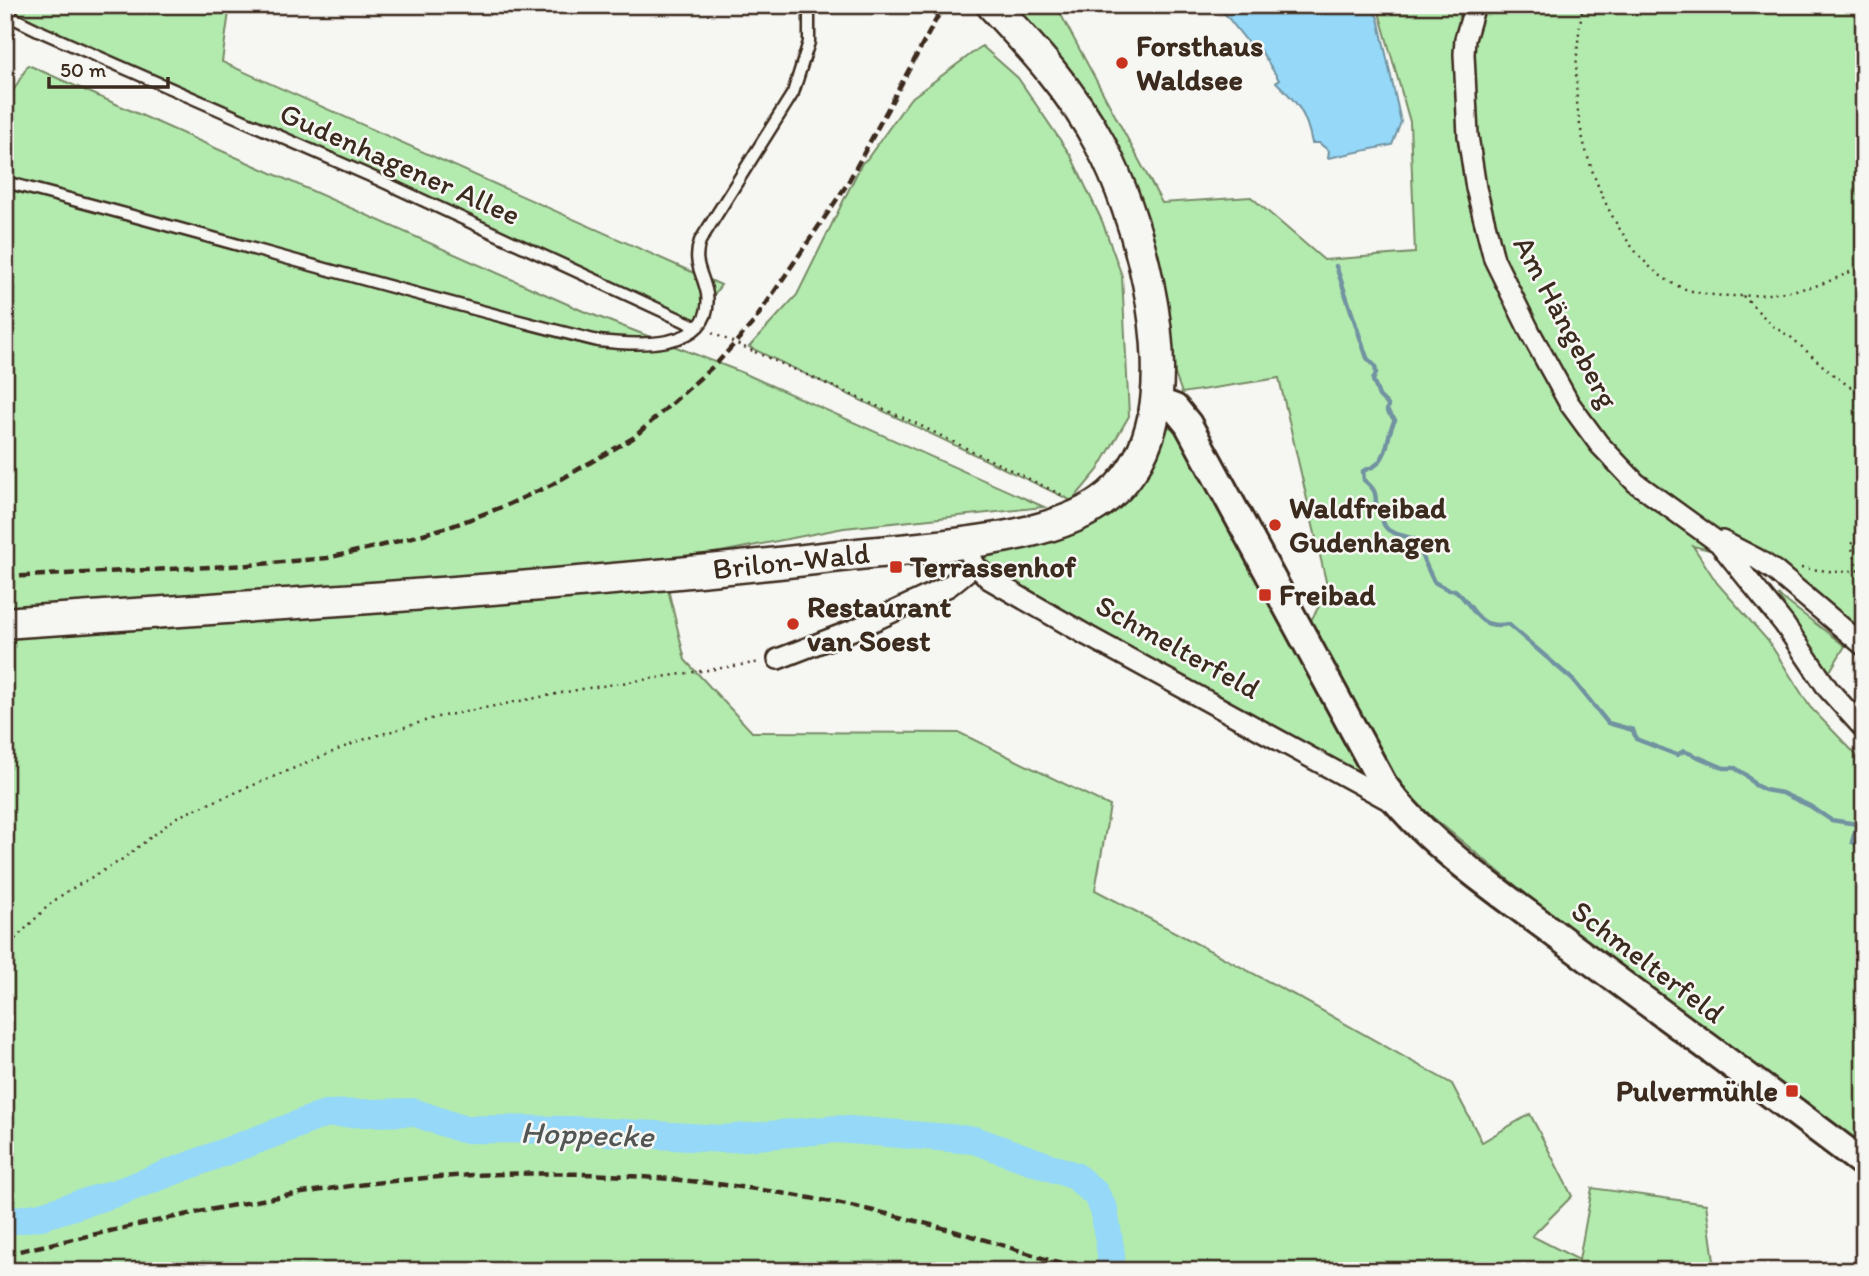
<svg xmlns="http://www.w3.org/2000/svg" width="1869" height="1276" font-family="Itim,sans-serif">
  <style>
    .green { fill: #b3ebaf; stroke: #778a66; stroke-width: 2 }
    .water { fill: #95d8f7; stroke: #7192a0; stroke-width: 2 }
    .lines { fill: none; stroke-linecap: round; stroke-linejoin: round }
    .stream { stroke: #7192a0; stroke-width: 4.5 }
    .river { stroke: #95d8f7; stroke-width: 28 }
    .service-casing { stroke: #3b2a1e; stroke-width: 15 }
    .minor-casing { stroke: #3b2a1e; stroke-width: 24 }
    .secondary-casing { stroke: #3b2a1e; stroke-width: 32 }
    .primary-casing { stroke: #3b2a1e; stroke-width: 35 }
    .path { stroke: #3b2a1e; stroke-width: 2.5; stroke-dasharray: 2 5; stroke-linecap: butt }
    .service { stroke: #f6f6f2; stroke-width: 10 }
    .minor { stroke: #f6f6f2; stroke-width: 19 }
    .secondary { stroke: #f6f6f2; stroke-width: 26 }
    .primary { stroke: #f6f6f2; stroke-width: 30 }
    .rail { stroke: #3b2a1e; stroke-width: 4.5; stroke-dasharray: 10 5; stroke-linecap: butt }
    .path-bridge { stroke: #3b2a1e; stroke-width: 2.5; stroke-dasharray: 2 5; stroke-linecap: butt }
    .poi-dot { fill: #c8321e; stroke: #f6f6f2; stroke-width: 2.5 }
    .labels { text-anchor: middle; stroke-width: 5; stroke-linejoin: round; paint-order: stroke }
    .poi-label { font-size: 30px; font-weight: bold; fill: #3b2a1e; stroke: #f6f6f2; text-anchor: start }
    .street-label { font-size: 30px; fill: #3b2a1e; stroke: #f6f6f2 }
    .water-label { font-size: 32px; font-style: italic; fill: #525654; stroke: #f6f6f2 }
  </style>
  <rect width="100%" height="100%" fill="#f6f6f2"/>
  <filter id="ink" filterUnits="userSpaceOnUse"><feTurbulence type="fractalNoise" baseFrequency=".0143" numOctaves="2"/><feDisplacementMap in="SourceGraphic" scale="14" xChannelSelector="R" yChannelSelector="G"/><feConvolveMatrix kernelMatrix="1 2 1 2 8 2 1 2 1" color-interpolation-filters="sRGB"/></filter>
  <g filter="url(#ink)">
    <path class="green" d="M 5,5 L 230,5 L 222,62 L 721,285 L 694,322 L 5,13 Z
      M 1005,5 L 1067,5 L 1060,13 L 1162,203 L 1251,197 L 1324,260 L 1415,253 L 1410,122 L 1377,5 L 1864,5 L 1864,634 L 1752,560 L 1693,546 L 1717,583 L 1769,642 L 1810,707 L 1864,763 L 1864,1148 L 1582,940 L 1396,787 L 1309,624 L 1328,590 L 1279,378 L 1182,393 L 1168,355 L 1158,266 Z
      M 982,46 L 1018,78 L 1071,156 L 1102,221 L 1122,276 L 1129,416 L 1098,470 L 1072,501 L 749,347 L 797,295 L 862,163 L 867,159 L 910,99 Z
      M 28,65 L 583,311 L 741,372 L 1044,507 L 844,528 L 664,563 L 5,609 L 5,105 Z
      M 1168,427 L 1179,430 L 1366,777 L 1091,635 L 986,564 L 983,550 L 1045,540 L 1094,524 L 1139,476 L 1163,431 Z
      M 667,585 L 685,660 L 752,732 L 960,733 L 1110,806 L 1095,890 L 1296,996 L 1452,1084 L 1482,1142 L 1530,1114 L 1572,1196 L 1532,1236 L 1579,1260 L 1592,1188 L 1706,1204 L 1715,1268 L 1721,1271 L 5,1271 L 5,633 Z
      M 1778,595 L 1845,646 L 1827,676 Z"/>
    <path class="water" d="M 1218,5 L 1370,5 L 1378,18 L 1401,122 L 1392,145 L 1328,158 L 1329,151 L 1319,143 L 1312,143 C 1306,113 1298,103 1276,82 L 1279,80 L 1261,51 L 1257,54 Z"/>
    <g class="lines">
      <path class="stream" d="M 1336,266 L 1367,358 L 1375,366 L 1376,373 L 1373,380 L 1379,396 L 1388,405 L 1387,411 L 1395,420 C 1386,434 1390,451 1378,463 C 1375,467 1367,469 1363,471 L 1364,480 C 1376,490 1376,493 1376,507 L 1381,512 C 1383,536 1396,532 1414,539 L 1434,582 L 1449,590 L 1455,590 C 1476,607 1475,630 1508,624 L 1573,680 L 1608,723 L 1633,730 L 1636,739 L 1677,755 L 1684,751 L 1724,768 L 1735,768 L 1746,775 L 1755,785 L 1765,790 L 1782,793 L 1810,806 L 1831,820 L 1857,824 L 1852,842 L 1864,844"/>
      <path class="river" d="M 5,1222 L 41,1216 L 119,1192 L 325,1114 L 413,1112 L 462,1129 L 573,1130 L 723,1139 L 837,1129 L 974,1140 L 1075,1176 L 1095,1193 L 1104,1209 L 1111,1254 L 1111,1271"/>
      <defs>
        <path id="service" d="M 5,14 L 42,32 L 377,179 L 697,327
          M 5,182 C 203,233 399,292 598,341 C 633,345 715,352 707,294 C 703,272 692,264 700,241 L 793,93 L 809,42 L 809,5"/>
        <path id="minor" d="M 1475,5 L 1465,39 L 1464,54 L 1468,136 L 1476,188 L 1494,259 L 1530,332 L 1569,403 L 1599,444 L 1636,483 L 1719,543 L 1784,624 L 1828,689 L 1864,729
          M 1722,541 L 1757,559 L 1775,571 L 1864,646
          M 971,556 L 975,565 L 989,579 L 1088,636 L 1394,803
          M 778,659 L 858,628 L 949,586 L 975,565"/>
        <path id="secondary" d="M 1156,401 L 1175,408 L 1188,424 L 1383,784 C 1425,843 1498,891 1555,934 C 1658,1011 1762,1086 1864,1164"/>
        <path id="primary" d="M 5,623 C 287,603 569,588 849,555 C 919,547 1044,543 1101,502 C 1126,484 1143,457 1151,427 C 1173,349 1138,214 1100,144 C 1072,91 1033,49 992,5"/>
      </defs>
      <use href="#service" class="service-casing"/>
      <use href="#minor" class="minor-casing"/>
      <use href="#secondary" class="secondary-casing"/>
      <use href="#primary" class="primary-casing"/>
      <path class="path" d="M 1583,5 C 1577,40 1574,77 1578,112 C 1585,169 1622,261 1678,286 C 1714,303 1777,295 1815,286 C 1832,281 1848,273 1864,265
        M 1743,296 L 1773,326 L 1792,338 L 1831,373 L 1864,397
        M 755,352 L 915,423 L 1066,497
        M 1801,568 L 1838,572 L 1864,570
        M 1858,571 L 1851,544 L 1856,539 L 1864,540
        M 5,949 L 49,905 L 66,892 L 120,861 L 177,817 L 359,741 L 438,717 L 582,689 L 761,662"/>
      <use href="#service" class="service"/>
      <use href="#minor" class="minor"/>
      <use href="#secondary" class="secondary"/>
      <use href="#primary" class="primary"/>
      <path class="rail" d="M 5,577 L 249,565 L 327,558 L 388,544 L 455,525 L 507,505 L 551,485 L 633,438 L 718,362 L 753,323 L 846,186 L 944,5
        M 5,1254 C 131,1227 256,1196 383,1182 C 623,1156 853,1190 1080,1271"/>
      <path class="path-bridge" d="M 712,333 L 755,352"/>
    </g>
  </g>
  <g class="poi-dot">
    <circle cx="1122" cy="63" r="7"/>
    <circle cx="1275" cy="525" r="7"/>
    <rect x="889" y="560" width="14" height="14" rx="3.5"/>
    <rect x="1258" y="588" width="14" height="14" rx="3.5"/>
    <circle cx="793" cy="624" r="7"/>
    <rect x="1785" y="1084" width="14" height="14" rx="3.5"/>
  </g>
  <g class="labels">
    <g class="poi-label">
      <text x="1136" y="56">Forsthaus<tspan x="1136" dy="34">Waldsee</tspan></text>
      <text x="1289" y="518">Waldfreibad<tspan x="1289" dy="34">Gudenhagen</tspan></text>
      <text x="910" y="577">Terrassenhof</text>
      <text x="1279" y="605">Freibad</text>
      <text x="807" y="617">Restaurant<tspan x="807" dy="34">van Soest</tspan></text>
      <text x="1778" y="1101" text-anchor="end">Pulvermühle</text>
    </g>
    <g class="street-label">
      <text transform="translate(400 164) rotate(24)" y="10">Gudenhagener Allee</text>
      <text transform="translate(1566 322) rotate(62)" y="10">Am Hängeberg</text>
      <text transform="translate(791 561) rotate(-6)" y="10">Brilon-Wald</text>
      <text transform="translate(1178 647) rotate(29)" y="10">Schmelterfeld</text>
      <text transform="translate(1648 962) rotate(37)" y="10">Schmelterfeld</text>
    </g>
    <g class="water-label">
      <text transform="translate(587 1134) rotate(2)" y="11">Hoppecke</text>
    </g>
  </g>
  <rect width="1869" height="1276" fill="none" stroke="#f6f6f2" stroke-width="28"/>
  <rect x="14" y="14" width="1841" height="1248" fill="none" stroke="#3b2a1e" stroke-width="2.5" filter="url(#ink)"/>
  <path d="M49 77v10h119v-10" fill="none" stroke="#3b2a1e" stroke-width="3.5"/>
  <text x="60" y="77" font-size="21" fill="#3b2a1e" stroke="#f6f6f2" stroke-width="5" paint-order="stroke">50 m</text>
</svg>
